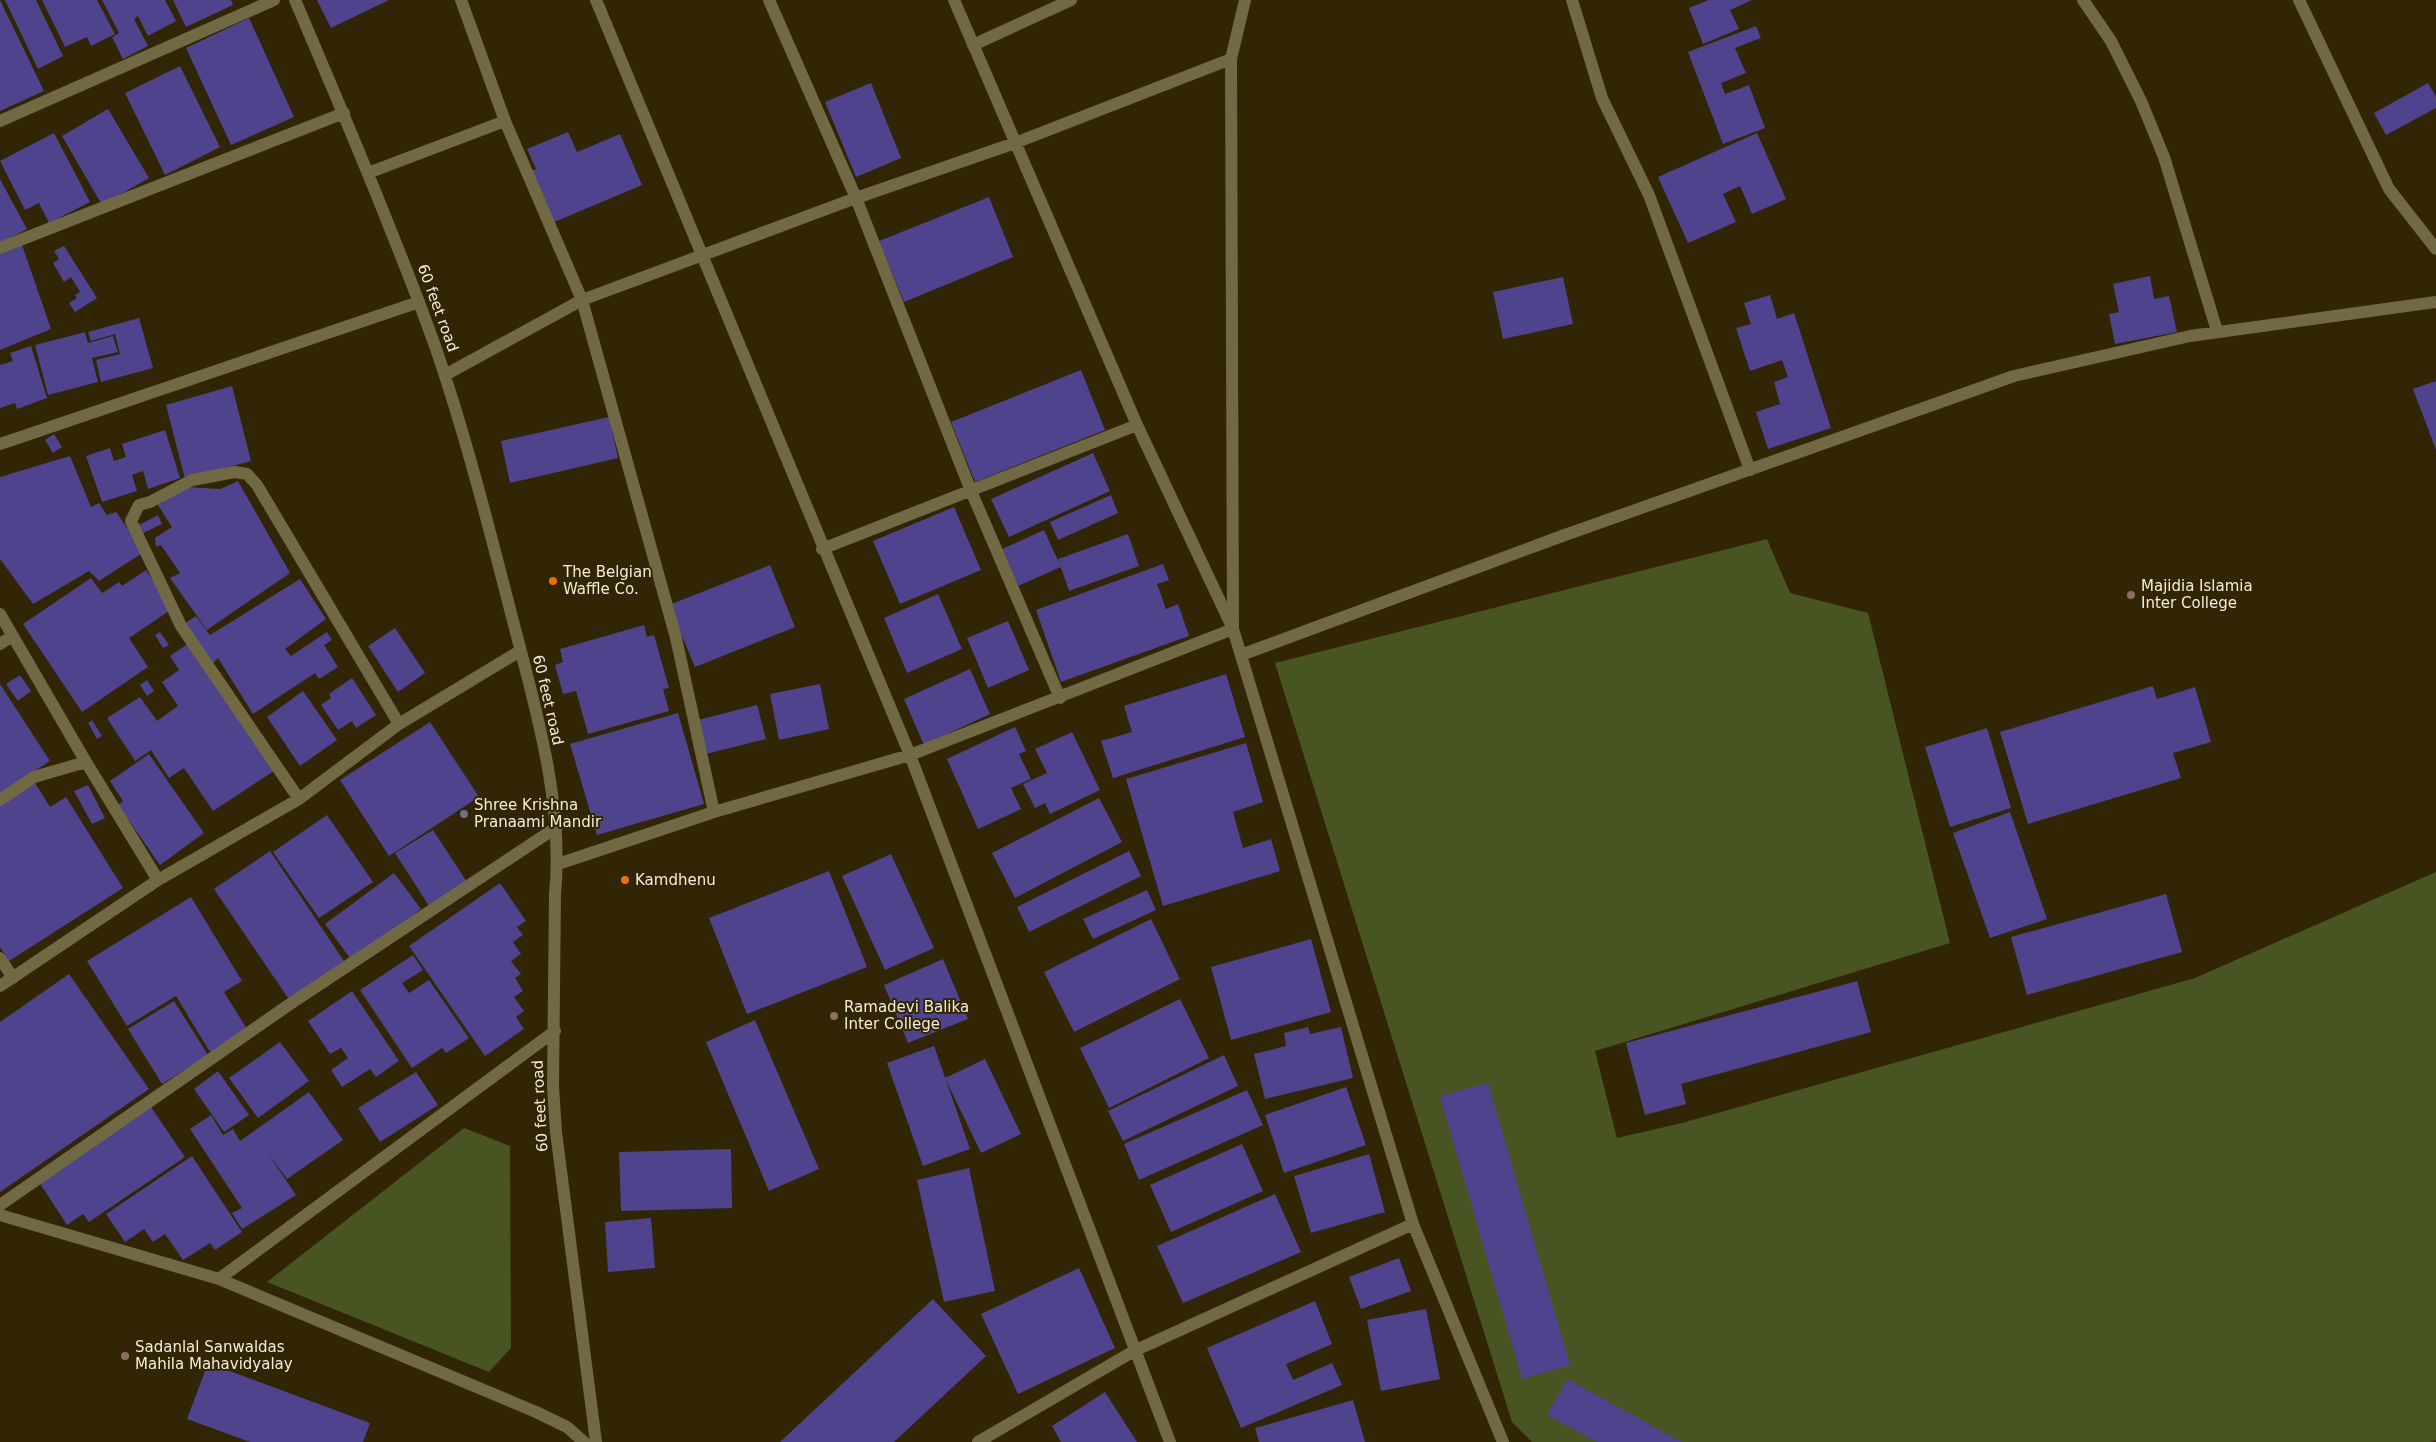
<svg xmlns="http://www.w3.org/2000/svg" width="2436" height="1442" font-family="'DejaVu Sans',sans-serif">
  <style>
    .green { fill: #485522 }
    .building { fill: #4e438c }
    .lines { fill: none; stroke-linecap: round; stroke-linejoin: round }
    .minor { stroke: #716844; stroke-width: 12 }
    .food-dot { fill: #e8710a; stroke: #312506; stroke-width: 2 }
    .education-dot { fill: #8d6e63; stroke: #312506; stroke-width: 2 }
    .worship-dot { fill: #6b7280; stroke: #312506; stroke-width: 2 }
    .labels { text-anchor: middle; stroke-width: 4; stroke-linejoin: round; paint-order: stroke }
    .street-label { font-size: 15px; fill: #f5eddc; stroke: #312506 }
    .poi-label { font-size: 15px; fill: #f5eddc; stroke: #312506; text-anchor: start }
  </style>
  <rect width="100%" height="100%" fill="#312506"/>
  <path class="green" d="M 1767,539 L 1790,593 L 1868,613 L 1950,943 L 1595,1051 L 1617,1138 L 1682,1123 L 2195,978 L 2436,872 L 2436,1440 L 2430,1442 L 1532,1442 L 1512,1422 L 1275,663 Z
    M 464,1128 L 510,1146 L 511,1348 L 489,1372 L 267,1282 Z"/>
  <path class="building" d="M 0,0 L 44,91 L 0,111 Z
    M 5,0 L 36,0 L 63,56 L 38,69 Z
    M 42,0 L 97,0 L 115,34 L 91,46 L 87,37 L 65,47 Z
    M 102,0 L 165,0 L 176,21 L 148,36 L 138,16 L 134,19 L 148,46 L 123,59 L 112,37 L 119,33 Z
    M 173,0 L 231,0 L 233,5 L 186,27 Z
    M 317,0 L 389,0 L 331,28 Z
    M 1708,0 L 1752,0 L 1730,10 L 1739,29 L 1703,44 L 1689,8 Z
    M 249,18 L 294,117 L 231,145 L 186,48 Z
    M 1756,26 L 1761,38 L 1735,48 L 1746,73 L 1721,83 L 1725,94 L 1749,85 L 1765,128 L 1723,144 L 1688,52 Z
    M 180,66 L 220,147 L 165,175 L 125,93 Z
    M 871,83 L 901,158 L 856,177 L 825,102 Z
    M 2428,83 L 2436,97 L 2436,108 L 2386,135 L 2374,113 Z
    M 108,109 L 149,178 L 102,205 L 62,136 Z
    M 568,132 L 577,152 L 620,134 L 642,185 L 552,223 L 530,171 L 536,169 L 527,149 Z
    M 54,133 L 90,202 L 49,223 L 39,203 L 25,210 L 0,161 Z
    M 1757,133 L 1786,199 L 1752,214 L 1740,186 L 1723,194 L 1736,222 L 1688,243 L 1658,177 Z
    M 0,179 L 27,229 L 0,243 Z
    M 989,197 L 1013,257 L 904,302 L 879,241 Z
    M 21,242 L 51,329 L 0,350 L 0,251 Z
    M 64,246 L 97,298 L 75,312 L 69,303 L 77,298 L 75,295 L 80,292 L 71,277 L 64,282 L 53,263 L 59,259 L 54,251 Z
    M 2150,276 L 2154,299 L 2169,296 L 2177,332 L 2115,344 L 2109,314 L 2119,312 L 2113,284 Z
    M 1563,277 L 1573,324 L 1503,339 L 1493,292 Z
    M 1770,295 L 1777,319 L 1794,313 L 1831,428 L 1768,449 L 1756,412 L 1780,404 L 1774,382 L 1788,377 L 1782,360 L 1750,371 L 1736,328 L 1751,324 L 1744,303 Z
    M 139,318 L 153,368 L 101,382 L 96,360 L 120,354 L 115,334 L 91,341 L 88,332 Z
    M 85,332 L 88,343 L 113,336 L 118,352 L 92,358 L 98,382 L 48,395 L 35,345 Z
    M 31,346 L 47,398 L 17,409 L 15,403 L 0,408 L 0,365 L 13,361 L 10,353 Z
    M 1081,370 L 1105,430 L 975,482 L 951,422 Z
    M 2436,381 L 2436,450 L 2413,389 Z
    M 232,386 L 251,461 L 185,479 L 166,405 Z
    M 609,417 L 618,458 L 510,483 L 501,441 Z
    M 165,430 L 180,478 L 148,489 L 143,471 L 132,475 L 137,491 L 102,502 L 86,456 L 110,448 L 114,461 L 126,457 L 122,444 Z
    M 54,434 L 62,447 L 53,453 L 45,440 Z
    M 1093,453 L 1110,491 L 1009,537 L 991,499 Z
    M 70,456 L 91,507 L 99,503 L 107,515 L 116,512 L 144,552 L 99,581 L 89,571 L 33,604 L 0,559 L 0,477 Z
    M 238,481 L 290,573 L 207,630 L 170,578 L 180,573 L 161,545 L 156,547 L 155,538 L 172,527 L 156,502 L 186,487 L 220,489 Z
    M 1111,495 L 1118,513 L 1058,540 L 1050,522 Z
    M 954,507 L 981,570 L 900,604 L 873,541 Z
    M 158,515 L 162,524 L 143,533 L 139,525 Z
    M 1044,530 L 1061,567 L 1018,586 L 1002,549 Z
    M 1128,534 L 1139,566 L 1069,591 L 1058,559 Z
    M 1163,564 L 1169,580 L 1157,584 L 1166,609 L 1178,604 L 1189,636 L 1061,682 L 1036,610 Z
    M 770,565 L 795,627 L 695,667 L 669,605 Z
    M 146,570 L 172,609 L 129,638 L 148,667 L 82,712 L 23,624 L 91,578 L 102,593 L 119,582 L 122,586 Z
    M 300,579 L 326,619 L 285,649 L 291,656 L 327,632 L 332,640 L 324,645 L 338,667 L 319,679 L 315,673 L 253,714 L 218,658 L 212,664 L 182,625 L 196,616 L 210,635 Z
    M 938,594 L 962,649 L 907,673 L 884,618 Z
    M 1008,621 L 1029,670 L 988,688 L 967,638 Z
    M 644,625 L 647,637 L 654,635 L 669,688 L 663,689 L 669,711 L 588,734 L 576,691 L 563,694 L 555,665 L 563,662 L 560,649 Z
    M 395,628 L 425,673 L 398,692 L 368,646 Z
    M 160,632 L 169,645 L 163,648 L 155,635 Z
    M 189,643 L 274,771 L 213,811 L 184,768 L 169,778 L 151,750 L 135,761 L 107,718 L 140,697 L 157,721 L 178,706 L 162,682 L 179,670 L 170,656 Z
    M 970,669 L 990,714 L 924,745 L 904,699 Z
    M 1226,674 L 1245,737 L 1113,778 L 1101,741 L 1132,732 L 1124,706 Z
    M 20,675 L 31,691 L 18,701 L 6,684 Z
    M 352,678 L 376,715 L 356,728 L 352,721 L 338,730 L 321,705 L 331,698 L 329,694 Z
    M 147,680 L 154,691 L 147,696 L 140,685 Z
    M 0,684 L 50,761 L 0,793 Z
    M 820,684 L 829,729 L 779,740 L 770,694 Z
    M 2153,686 L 2157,699 L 2195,687 L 2211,742 L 2173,753 L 2181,778 L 2028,824 L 2000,732 Z
    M 303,691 L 337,740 L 300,766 L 267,717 Z
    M 757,705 L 766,739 L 706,754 L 698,720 Z
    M 678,713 L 704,804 L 597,835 L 570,744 Z
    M 92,720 L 102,736 L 97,739 L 88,723 Z
    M 430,722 L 479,797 L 389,856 L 340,780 Z
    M 1015,727 L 1026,751 L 1019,754 L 1031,779 L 1011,788 L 1021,809 L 978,829 L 947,759 Z
    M 1987,728 L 2011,808 L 1950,827 L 1925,747 Z
    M 1072,732 L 1100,790 L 1050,814 L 1045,803 L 1035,808 L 1023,784 L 1047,773 L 1035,749 Z
    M 1246,743 L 1263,802 L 1233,812 L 1243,848 L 1271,839 L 1280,871 L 1163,906 L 1126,779 Z
    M 149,754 L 204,833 L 160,865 L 118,805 L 123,801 L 110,781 Z
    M 35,783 L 50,807 L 66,797 L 123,888 L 9,961 L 0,947 L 0,805 Z
    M 88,785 L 105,818 L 92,824 L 74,791 Z
    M 1099,798 L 1122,842 L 1015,898 L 992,853 Z
    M 2010,812 L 2047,919 L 1990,938 L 1953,833 Z
    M 327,815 L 373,882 L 319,918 L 273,852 Z
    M 433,830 L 467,882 L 429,906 L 395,853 Z
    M 270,851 L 346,964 L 290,1001 L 214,889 Z
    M 1129,851 L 1141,876 L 1029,932 L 1017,907 Z
    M 891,854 L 934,948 L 885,970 L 842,876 Z
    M 829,871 L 867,967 L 747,1014 L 709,918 Z
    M 394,873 L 421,909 L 352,961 L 325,924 Z
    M 500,883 L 526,921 L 517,927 L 523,935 L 513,942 L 521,954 L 511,961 L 521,974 L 515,978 L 523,991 L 514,997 L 524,1011 L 516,1017 L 524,1029 L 485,1056 L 409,946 Z
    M 1147,890 L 1156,910 L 1093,939 L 1083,919 Z
    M 2166,894 L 2182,952 L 2027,995 L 2011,937 Z
    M 191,897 L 242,981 L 224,992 L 247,1029 L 210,1052 L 176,996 L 127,1026 L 87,961 Z
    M 1151,919 L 1180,979 L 1074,1032 L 1044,972 Z
    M 1311,939 L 1331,1012 L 1231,1040 L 1211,967 Z
    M 413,955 L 423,970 L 402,983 L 409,993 L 429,980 L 469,1038 L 446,1053 L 442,1048 L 412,1068 L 360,990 Z
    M 943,959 L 968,1019 L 908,1043 L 884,985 Z
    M 69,974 L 149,1089 L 0,1192 L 0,1022 Z
    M 1857,981 L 1871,1032 L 1681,1084 L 1686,1104 L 1645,1115 L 1626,1043 Z
    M 352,991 L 399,1061 L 376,1077 L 370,1069 L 342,1087 L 331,1070 L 348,1058 L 341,1048 L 330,1054 L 308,1021 Z
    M 1180,999 L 1209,1058 L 1109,1108 L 1080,1048 Z
    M 174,1001 L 208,1055 L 162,1084 L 128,1029 Z
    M 755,1020 L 819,1169 L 769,1191 L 706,1042 Z
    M 1308,1027 L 1310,1034 L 1341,1027 L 1353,1078 L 1265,1099 L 1254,1054 L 1286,1046 L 1284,1033 Z
    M 280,1042 L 309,1081 L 258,1118 L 229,1078 Z
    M 934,1046 L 970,1149 L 923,1166 L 887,1063 Z
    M 1224,1055 L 1238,1086 L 1123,1141 L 1108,1111 Z
    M 985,1059 L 1021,1134 L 981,1153 L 945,1078 Z
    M 218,1071 L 249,1115 L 224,1132 L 194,1089 Z
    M 416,1072 L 438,1105 L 380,1142 L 358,1108 Z
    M 1488,1083 L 1570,1365 L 1522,1379 L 1440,1096 Z
    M 1346,1087 L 1366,1145 L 1284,1173 L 1265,1115 Z
    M 1247,1090 L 1263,1125 L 1139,1180 L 1124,1144 Z
    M 309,1092 L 343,1140 L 287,1179 L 267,1152 L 296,1195 L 242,1229 L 232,1213 L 242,1208 L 190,1129 L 211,1115 L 223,1135 L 233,1129 L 240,1141 Z
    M 151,1107 L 185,1157 L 89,1222 L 83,1214 L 67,1225 L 39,1182 Z
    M 1242,1144 L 1263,1191 L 1171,1232 L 1150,1185 Z
    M 731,1149 L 732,1208 L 621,1211 L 619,1152 Z
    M 1369,1154 L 1385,1212 L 1311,1233 L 1294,1176 Z
    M 192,1156 L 242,1232 L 215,1250 L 210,1243 L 183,1260 L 165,1234 L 153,1242 L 144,1229 L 125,1242 L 106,1214 Z
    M 969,1168 L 995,1291 L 944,1302 L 917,1180 Z
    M 1275,1194 L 1301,1252 L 1183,1303 L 1157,1246 Z
    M 651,1218 L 655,1268 L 608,1272 L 605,1222 Z
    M 1399,1258 L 1411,1291 L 1361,1309 L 1349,1277 Z
    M 1079,1268 L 1115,1348 L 1018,1394 L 981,1314 Z
    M 933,1299 L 986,1356 L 894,1442 L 780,1442 Z
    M 1315,1301 L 1332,1344 L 1286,1364 L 1293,1380 L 1332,1363 L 1342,1385 L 1241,1428 L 1207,1348 Z
    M 1426,1309 L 1440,1379 L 1381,1391 L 1367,1320 Z
    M 208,1363 L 370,1423 L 363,1442 L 250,1442 L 187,1419 Z
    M 1567,1379 L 1682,1442 L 1597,1442 L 1547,1415 Z
    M 1105,1392 L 1137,1442 L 1061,1442 L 1052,1426 Z
    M 1353,1400 L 1365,1442 L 1259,1442 L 1255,1428 Z"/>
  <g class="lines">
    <path class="minor" d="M 295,0 C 327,75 359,150 389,226 C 409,276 429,325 445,376 C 471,456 491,536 512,617 C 535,707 564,801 555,895 L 553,1086 L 556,1132 L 596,1442
      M 596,0 L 910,755 L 1170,1442
      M 769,0 L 856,198 L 971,491 L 1060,698
      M 954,0 L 1137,425 L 1233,629 L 1413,1224 L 1503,1442
      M 1572,0 L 1602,98 L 1649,195 L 1750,470
      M 2083,0 L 2111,41 L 2141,101 L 2164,157 L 2217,331
      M 2299,0 L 2389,189 L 2436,249
      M 973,45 L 1071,0
      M 0,121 L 274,0
      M 505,121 L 582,300 L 676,638 L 714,812
      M 368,173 L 505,121 L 461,0
      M 0,248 L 344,113
      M 445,375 L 582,300 L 856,198 L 1015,143 L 1231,59
      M 0,444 L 419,302
      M 822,549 L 1137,425
      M 0,614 L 86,762 L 158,880
      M 0,644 L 12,636
      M 1241,655 L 1562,536 L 2014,376 L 2190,336 L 2436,302
      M 299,799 L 181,626 L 131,521 L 139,505 L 150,502 L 192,480 L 235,472 L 247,474 L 257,485 L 399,724
      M 0,800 L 34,777 L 86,762
      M 558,864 L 714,812 L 910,755 L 1233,629 L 1231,59 L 1245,0
      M 0,958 L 13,978
      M 0,986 L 158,880 L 299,799 L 399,724 L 520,651
      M 0,1205 L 293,1002 L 557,827
      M 0,1215 L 219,1279 L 536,1412 L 567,1427 L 584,1442
      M 219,1279 L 555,1031
      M 978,1442 L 1134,1351 L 1413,1224"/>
  </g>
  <g class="food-dot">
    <circle cx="553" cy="581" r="5"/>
    <circle cx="625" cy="880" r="5"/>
  </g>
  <g class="education-dot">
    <circle cx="2131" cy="595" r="5"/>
    <circle cx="834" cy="1016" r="5"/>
    <circle cx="125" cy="1356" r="5"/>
  </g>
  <circle class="worship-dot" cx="464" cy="814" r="5"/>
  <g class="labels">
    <g class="street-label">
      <text transform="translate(438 308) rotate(70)" y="5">60 feet road</text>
      <text transform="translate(548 700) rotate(77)" y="5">60 feet road</text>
      <text transform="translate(540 1106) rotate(-93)" y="5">60 feet road</text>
    </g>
    <g class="poi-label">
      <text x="563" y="577">The Belgian<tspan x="563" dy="17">Waffle Co.</tspan></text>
      <text x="2141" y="591">Majidia Islamia<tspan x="2141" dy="17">Inter College</tspan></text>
      <text x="474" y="810">Shree Krishna<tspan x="474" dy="17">Pranaami Mandir</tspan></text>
      <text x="635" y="885">Kamdhenu</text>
      <text x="844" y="1012">Ramadevi Balika<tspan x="844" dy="17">Inter College</tspan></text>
      <text x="135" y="1352">Sadanlal Sanwaldas<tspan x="135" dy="17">Mahila Mahavidyalay</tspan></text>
    </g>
  </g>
</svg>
